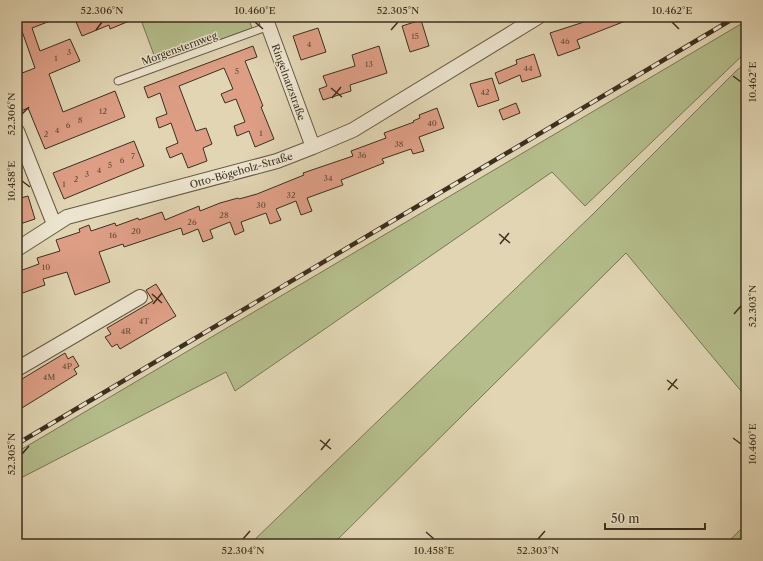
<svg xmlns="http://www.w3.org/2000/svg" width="763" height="561" font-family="'Libre Caslon Text',serif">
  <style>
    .green { fill: #b4bd8b; stroke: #787654 }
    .building { fill: #dd9e85; stroke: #3c2f1e }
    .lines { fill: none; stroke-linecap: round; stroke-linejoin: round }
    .lane-casing { stroke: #655843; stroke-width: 9 }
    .street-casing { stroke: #655843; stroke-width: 16 }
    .lane { stroke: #ece4ce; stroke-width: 7 }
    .street { stroke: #ece4ce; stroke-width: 14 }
    .rail-casing { stroke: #3c2f1e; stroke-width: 4.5 }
    .rail { stroke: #ece4ce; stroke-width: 3; stroke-dasharray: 9; stroke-linecap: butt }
    .ticks { fill: none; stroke: #3c2f1e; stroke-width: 1.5 }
    .labels { text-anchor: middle; stroke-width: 3; stroke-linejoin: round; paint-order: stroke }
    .number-label { font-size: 8px; fill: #644b38 }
    .street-label { font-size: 10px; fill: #3c2f1e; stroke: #ece4ce }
    .neatline { fill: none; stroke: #3c2f1e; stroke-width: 1.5 }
    .ticks-label { font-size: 10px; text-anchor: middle; fill: #3c2f1e }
  </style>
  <rect width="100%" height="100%" fill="#e1d5b3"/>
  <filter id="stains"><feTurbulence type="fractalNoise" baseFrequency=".005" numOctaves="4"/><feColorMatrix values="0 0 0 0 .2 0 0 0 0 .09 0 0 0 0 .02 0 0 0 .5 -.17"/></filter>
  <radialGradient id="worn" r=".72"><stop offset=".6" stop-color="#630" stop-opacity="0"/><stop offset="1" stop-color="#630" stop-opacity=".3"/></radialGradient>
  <path class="green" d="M 148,17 L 248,17 L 252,28 L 157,63 L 141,20 Z
    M 746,21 L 746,52 L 585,206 L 552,172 L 235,391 L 226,372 L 17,480 L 17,452 Z
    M 746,63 L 746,397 L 626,253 L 333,544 L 250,544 L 593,214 L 737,70 Z
    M 746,524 L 746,544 L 726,544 Z"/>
  <path class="building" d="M 17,17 L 57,17 L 58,18 L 32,28 L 40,51 L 70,39 L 80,61 L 49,74 L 63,112 L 115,91 L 125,117 L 45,149 L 28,108 L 21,111 L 17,101 L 17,75 L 35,68 Z
    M 74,17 L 139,17 L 110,29 L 109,25 L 82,36 Z
    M 589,17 L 633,18 L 577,40 L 580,48 L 558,56 L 550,33 L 590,20 Z
    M 421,20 L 429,46 L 410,52 L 402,26 Z
    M 318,28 L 326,52 L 301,60 L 293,36 Z
    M 253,46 L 257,57 L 245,61 L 263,106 L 261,107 L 274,139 L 255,147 L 249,131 L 237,136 L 234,126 L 245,122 L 236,99 L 225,103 L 221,94 L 233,89 L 224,68 L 179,86 L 196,131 L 206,128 L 212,144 L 203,148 L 207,161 L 188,168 L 182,153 L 170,158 L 166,148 L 178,143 L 171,123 L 159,128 L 156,118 L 167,114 L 160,93 L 148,98 L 144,87 Z
    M 379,46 L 387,73 L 350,85 L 351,91 L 323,100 L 319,89 L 327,86 L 323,76 L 355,66 L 352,55 Z
    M 534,54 L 541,76 L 522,82 L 520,75 L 499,84 L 495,73 L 517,64 L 516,60 Z
    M 492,78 L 499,100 L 478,107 L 470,84 Z
    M 516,103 L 520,113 L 503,120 L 499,110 Z
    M 437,108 L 444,128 L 419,137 L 424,151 L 413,154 L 411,149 L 382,159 L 384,163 L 341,180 L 343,185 L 307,198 L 312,211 L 301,215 L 296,201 L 276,209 L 281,220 L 270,224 L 266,213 L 241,222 L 244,231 L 235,235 L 230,222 L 210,230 L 213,238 L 203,242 L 198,229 L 183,235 L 181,228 L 124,247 L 123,244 L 99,252 L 110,282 L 75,295 L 67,272 L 43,279 L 45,285 L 17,295 L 17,272 L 39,264 L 37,258 L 60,251 L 56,240 L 80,232 L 79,229 L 89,225 L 91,231 L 115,223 L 116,226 L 138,218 L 139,220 L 162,212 L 165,220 L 199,206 L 200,211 L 220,203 L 238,198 L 239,199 L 257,194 L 304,175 L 303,173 L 353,156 L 351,151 L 386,138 L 384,133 L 414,122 L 413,121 L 420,118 L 419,115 Z
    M 134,141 L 144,166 L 64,199 L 53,173 Z
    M 28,196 L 35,219 L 17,225 L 17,199 Z
    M 156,284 L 176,316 L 120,349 L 117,344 L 112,347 L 105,337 L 111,334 L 107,328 L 153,301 L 146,290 Z
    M 65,353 L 68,359 L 73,356 L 79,366 L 74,369 L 77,374 L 17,411 L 17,382 Z"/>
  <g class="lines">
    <defs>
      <path id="lane" d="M 118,81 L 269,26"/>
      <path id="street" d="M 265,17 L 313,147
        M 17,131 L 54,224
        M 17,249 L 67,217 L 277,161 L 313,147 L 353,130 L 538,17
        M 17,369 L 140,297"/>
    </defs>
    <use href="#lane" class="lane-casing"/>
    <use href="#street" class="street-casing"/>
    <use href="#lane" class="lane"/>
    <use href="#street" class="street"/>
    <defs>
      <path id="rail" d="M 17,444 L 736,17"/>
    </defs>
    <use href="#rail" class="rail-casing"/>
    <use href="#rail" class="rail"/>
  </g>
  <path class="ticks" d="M 255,22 L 263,29M 672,22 L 679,29M 96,30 L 102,22M 391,30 L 398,22M 733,76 L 741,82M 331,88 L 342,97M 332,98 L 341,87M 22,114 L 29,107M 22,181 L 30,187M 499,234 L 510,243M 500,244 L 509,233M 152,294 L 162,303M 153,304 L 162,293M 734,314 L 741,306M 667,380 L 678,389M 668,390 L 677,379M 733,438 L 741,444M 320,440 L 331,449M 321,450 L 330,439M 22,454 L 29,446M 426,532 L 434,539M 243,539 L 250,531M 538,539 L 545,531"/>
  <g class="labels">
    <g class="number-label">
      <text x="415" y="39">15</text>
      <text x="565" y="44">46</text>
      <text x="309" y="47">4</text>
      <text x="69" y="55">3</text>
      <text x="56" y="61">1</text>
      <text x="369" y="67">13</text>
      <text x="528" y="71">44</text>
      <text x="237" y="74">5</text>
      <text x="485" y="95">42</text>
      <text x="103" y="114">12</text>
      <text x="80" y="123">8</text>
      <text x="432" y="126">40</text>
      <text x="68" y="128">6</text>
      <text x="57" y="133">4</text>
      <text x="261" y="136">1</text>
      <text x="46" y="137">2</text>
      <text x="399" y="147">38</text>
      <text x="362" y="158">36</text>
      <text x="133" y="159">7</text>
      <text x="122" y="163">6</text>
      <text x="110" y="168">5</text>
      <text x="99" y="173">4</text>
      <text x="87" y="177">3</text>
      <text x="328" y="181">34</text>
      <text x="76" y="182">2</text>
      <text x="64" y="187">1</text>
      <text x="291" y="198">32</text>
      <text x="261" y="208">30</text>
      <text x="224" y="218">28</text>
      <text x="192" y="225">26</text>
      <text x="136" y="234">20</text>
      <text x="113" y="238">16</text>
      <text x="46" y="270">10</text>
      <text x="144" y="324">4T</text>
      <text x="126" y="334">4R</text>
      <text x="67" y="369">4P</text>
      <text x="49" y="380">4M</text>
    </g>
    <g class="street-label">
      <text transform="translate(179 48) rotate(-20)" y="4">Morgensternweg</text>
      <text transform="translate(289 82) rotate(70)" y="4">Ringelnatzstraße</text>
      <text transform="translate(241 170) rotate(-16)" y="4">Otto-Bögeholz-Straße</text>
    </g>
  </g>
  <rect width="763" height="561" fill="none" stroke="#e1d5b3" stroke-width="44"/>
  <path d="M605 523v6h100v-6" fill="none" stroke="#3c2f1e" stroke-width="2"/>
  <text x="611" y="523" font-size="12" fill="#3c2f1e" stroke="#ece4ce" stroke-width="3" paint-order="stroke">50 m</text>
  <rect x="22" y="22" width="719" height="517" class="neatline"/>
  <g class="ticks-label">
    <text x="102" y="14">52.306°N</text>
    <text x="255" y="14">10.460°E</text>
    <text x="398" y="14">52.305°N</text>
    <text x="672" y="14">10.462°E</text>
    <text transform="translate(752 82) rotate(-90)" y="4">10.462°E</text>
    <text transform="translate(11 114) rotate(-90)" y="4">52.306°N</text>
    <text transform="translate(11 181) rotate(-90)" y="4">10.458°E</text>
    <text transform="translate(752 306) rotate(-90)" y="4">52.303°N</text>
    <text transform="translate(752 444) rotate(-90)" y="4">10.460°E</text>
    <text transform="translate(11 454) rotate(-90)" y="4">52.305°N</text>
    <text x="243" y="554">52.304°N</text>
    <text x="434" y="554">10.458°E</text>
    <text x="538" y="554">52.303°N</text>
  </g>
  <rect width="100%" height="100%" filter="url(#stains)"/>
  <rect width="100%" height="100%" fill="url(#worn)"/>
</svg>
